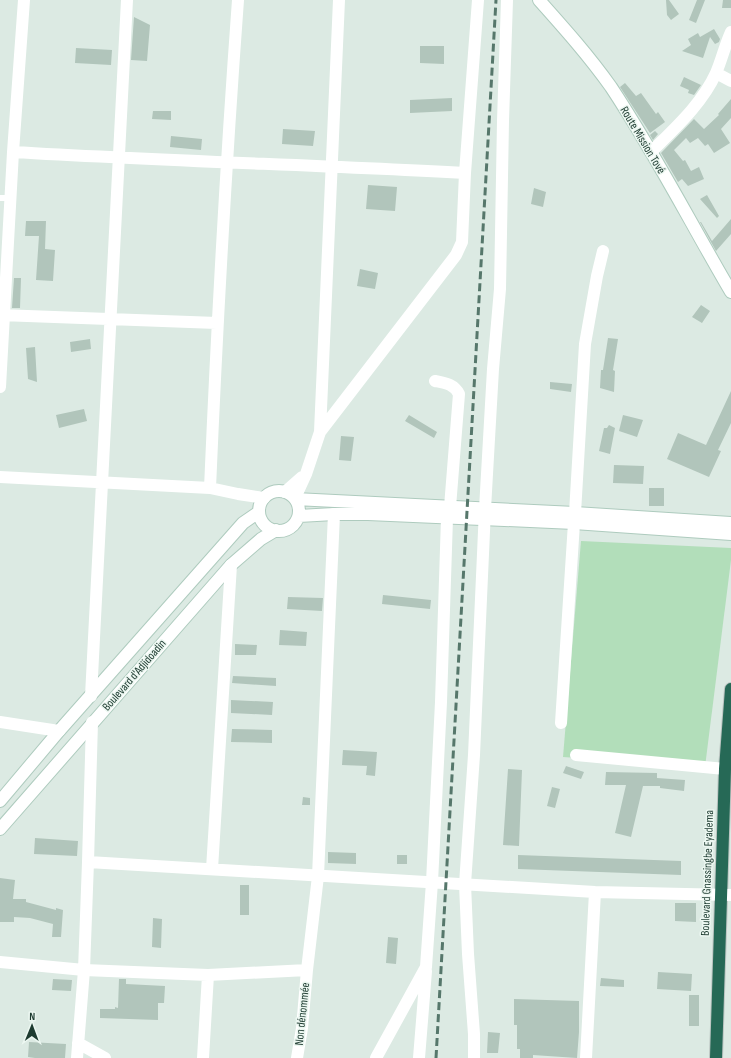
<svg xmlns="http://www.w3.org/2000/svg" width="731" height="1058" font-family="'Sofia Sans Condensed',sans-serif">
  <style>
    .green { fill: #b2deba }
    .building { fill: #b1c5bb }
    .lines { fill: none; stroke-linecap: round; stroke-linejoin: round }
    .secondary-casing { stroke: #aecbbe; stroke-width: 14 }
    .highway-casing { stroke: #bbc4c1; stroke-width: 14 }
    .lane { stroke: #fff; stroke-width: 6 }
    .street { stroke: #fff; stroke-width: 12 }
    .secondary { stroke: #fff; stroke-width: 12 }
    .highway { stroke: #266956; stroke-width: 12 }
    .rail { stroke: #56776b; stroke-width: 3; stroke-dasharray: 8 4; stroke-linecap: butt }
    .labels { text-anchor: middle; stroke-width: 3; stroke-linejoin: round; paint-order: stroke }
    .street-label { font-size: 12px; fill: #1d3b30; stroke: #ecf7f1 }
  </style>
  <rect width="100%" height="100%" fill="#dceae3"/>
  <path class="green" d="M 581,541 L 731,548 L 731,560 L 705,767 L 563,757 Z"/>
  <path class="building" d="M 666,0 L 669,0 L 679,14 L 671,20 L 667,15 Z
    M 697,0 L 705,0 L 696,23 L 689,20 Z
    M 723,0 L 731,0 L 731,8 L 722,8 Z
    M 134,17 L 150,25 L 147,61 L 131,60 Z
    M 714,29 L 720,39 L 719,42 L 715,44 L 710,37 L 703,58 L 682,51 L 691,45 L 688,39 L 698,33 L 700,37 Z
    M 420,46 L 444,46 L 444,64 L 420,63 Z
    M 76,48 L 112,50 L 111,65 L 75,63 Z
    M 684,77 L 701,85 L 694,95 L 688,93 L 689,90 L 680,86 Z
    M 625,83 L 636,96 L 641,93 L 656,114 L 658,112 L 665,122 L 650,133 L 620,87 Z
    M 452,98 L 452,111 L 410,113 L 410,100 Z
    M 731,99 L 731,118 L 721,129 L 730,143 L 714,153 L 708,144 L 705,146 L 698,138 L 690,143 L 686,138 L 674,150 L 683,161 L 685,160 L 691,171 L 699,167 L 704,179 L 688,186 L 682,179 L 678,182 L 661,153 L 694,119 L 704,129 L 719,115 L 718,114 Z
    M 153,111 L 171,111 L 171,120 L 152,119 Z
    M 283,129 L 315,131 L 313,146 L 282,144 Z
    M 655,131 L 658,134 L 653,140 L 650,135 Z
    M 171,136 L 202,139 L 201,150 L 170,147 Z
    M 368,185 L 397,187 L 395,211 L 366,209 Z
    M 534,188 L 546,192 L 543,207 L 531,204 Z
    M 707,195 L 719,216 L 717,218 L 700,199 Z
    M 731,219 L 731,234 L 716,251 L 700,222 L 701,222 L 712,241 Z
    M 26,221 L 46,221 L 45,249 L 55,250 L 53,281 L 36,280 L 39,236 L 25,236 Z
    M 360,269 L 378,273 L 375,289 L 357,286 Z
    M 14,278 L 21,278 L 20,308 L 12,308 Z
    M 701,305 L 710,311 L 702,323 L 692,317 Z
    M 608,338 L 618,339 L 613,370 L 615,371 L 614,392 L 600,388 L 601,370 L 603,370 Z
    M 90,339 L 91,349 L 71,352 L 70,342 Z
    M 35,347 L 37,382 L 28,379 L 26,348 Z
    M 550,382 L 572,384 L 571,392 L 550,389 Z
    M 731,391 L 731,423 L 718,450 L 721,451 L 709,477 L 667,459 L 678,433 L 706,445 Z
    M 84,409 L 87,421 L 59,428 L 56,415 Z
    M 409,415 L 437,432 L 434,438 L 405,421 Z
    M 623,415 L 643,420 L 637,437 L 619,431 Z
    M 609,425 L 615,428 L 610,454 L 599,451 L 604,428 L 607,428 Z
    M 341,436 L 354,437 L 351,461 L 339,460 Z
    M 614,465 L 644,466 L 643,484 L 613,483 Z
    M 649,488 L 664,488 L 664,506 L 649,506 Z
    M 383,595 L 431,600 L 430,609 L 382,604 Z
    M 288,597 L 323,598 L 322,611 L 287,609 Z
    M 280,630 L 307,632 L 306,646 L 279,645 Z
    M 235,644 L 257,645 L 256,655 L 235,655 Z
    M 233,676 L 276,678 L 276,686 L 232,683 Z
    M 231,700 L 273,702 L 272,715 L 231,713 Z
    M 232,729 L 272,730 L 272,743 L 231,742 Z
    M 343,750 L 377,752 L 375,776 L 366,775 L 367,766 L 342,765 Z
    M 566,766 L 584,772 L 581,779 L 563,773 Z
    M 508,769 L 522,770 L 519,846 L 503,845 Z
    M 606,772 L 657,773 L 657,778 L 685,780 L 684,791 L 660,788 L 660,786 L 643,786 L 631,837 L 615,833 L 626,785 L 605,785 Z
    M 552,787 L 560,789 L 555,808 L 547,806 Z
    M 303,797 L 310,798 L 310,805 L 302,805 Z
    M 35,838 L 78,841 L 77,856 L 34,854 Z
    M 328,852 L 356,853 L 356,864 L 328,863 Z
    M 397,855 L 407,855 L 407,864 L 397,864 Z
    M 518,855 L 681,861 L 681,875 L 518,869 Z
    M 0,878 L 15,880 L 13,899 L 26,899 L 26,902 L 56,910 L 56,908 L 63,910 L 61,937 L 52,937 L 53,924 L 30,918 L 14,917 L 14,922 L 0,922 Z
    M 240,885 L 249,885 L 249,915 L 240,915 Z
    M 675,903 L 696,903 L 696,922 L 675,921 Z
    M 153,918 L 162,919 L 161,948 L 152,947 Z
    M 388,937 L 398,938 L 396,964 L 386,963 Z
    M 658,972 L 692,974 L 691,991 L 657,989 Z
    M 601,978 L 624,980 L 624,987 L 600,986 Z
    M 53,979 L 72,980 L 71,991 L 52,990 Z
    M 119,979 L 126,979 L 126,984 L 165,986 L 164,1003 L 158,1003 L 158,1020 L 100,1018 L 100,1009 L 115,1009 L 115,1007 L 118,1008 Z
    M 689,995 L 699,995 L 699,1026 L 689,1026 Z
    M 514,999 L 579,1001 L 579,1032 L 577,1058 L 533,1055 L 533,1058 L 520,1058 L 520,1049 L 517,1049 L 517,1025 L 514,1025 Z
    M 488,1032 L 500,1033 L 498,1053 L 487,1053 Z
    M 29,1042 L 66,1044 L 65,1058 L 35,1058 L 28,1057 Z"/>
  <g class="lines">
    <defs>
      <path id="secondary" d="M 539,0 C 564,28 589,56 611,87 C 655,153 691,224 731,292
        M259 511a20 20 0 1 1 40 0a20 20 0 1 1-40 0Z
        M 295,499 L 575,513 L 731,523
        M 299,516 L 334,514 L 368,514 L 574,523 L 731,534
        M 0,801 L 59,731 L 243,523 L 259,512
        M 0,829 L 231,565 L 261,539 L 276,530"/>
      <path id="highway" d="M 716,1058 L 725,769 L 731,689"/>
    </defs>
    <use href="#secondary" class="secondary-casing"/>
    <use href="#highway" class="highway-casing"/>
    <path class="lane" d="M 0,198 L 11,198"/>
    <path class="street" d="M 716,73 L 731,81
      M 13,152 C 164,161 315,165 465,173
      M 651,152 C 675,128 702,104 716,73 C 722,59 725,45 731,32
      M 0,315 L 217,323
      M 435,381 C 445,383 454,384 459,394 L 450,507
      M 0,387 L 13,152 L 24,0
      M 320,432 L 339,0
      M 0,477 L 210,488 L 238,494 L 264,498
      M 210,488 C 217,325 226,163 238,0
      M 285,492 L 302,477
      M 295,498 L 306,474 L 320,432 L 456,255 L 462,242 L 465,173 L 478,0
      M 575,513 L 585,344 L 597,276 L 603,251
      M 91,696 L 127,0
      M 0,722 L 59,731
      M 92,722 L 88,862 L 595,892 L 731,895
      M 561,723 L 574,523
      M 576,755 L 725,769
      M 212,869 L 231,565
      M 0,962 L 84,970 L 208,975 L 307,970 L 318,876 L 334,514
      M 78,1043 L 105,1058
      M 77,1058 L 84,970 L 88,862
      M 203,1058 L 208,975
      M 297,1058 L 302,1028 L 307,970
      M 376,1058 L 426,967 L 432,882 L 441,702 L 447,518
      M 419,1058 L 426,971
      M 474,1058 L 474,1034 L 468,954 L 465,884 L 474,755 L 485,509 L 493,369 L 500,289 L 503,121 L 507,0
      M 586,1058 L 595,892"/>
    <use href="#secondary" class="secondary"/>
    <use href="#highway" class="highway"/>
    <path class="rail" d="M 436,1058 L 496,0"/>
  </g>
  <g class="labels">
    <g class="street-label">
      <text transform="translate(643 140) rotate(59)" y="4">Route Mission Tové</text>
      <text transform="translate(134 675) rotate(-49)" y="4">Boulevard d'Adjidoadin</text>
      <text transform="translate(707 873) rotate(-88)" y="4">Boulevard Gnassingbe Eyadema</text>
      <text transform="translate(302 1014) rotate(-84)" y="4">Non dénommée</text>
    </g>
  </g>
  <g transform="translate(32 1026) rotate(1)" stroke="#ecf7f1" stroke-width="3" paint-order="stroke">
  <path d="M0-3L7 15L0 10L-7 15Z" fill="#1d3b30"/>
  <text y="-6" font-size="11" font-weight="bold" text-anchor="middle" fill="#1d3b30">N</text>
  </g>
</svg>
